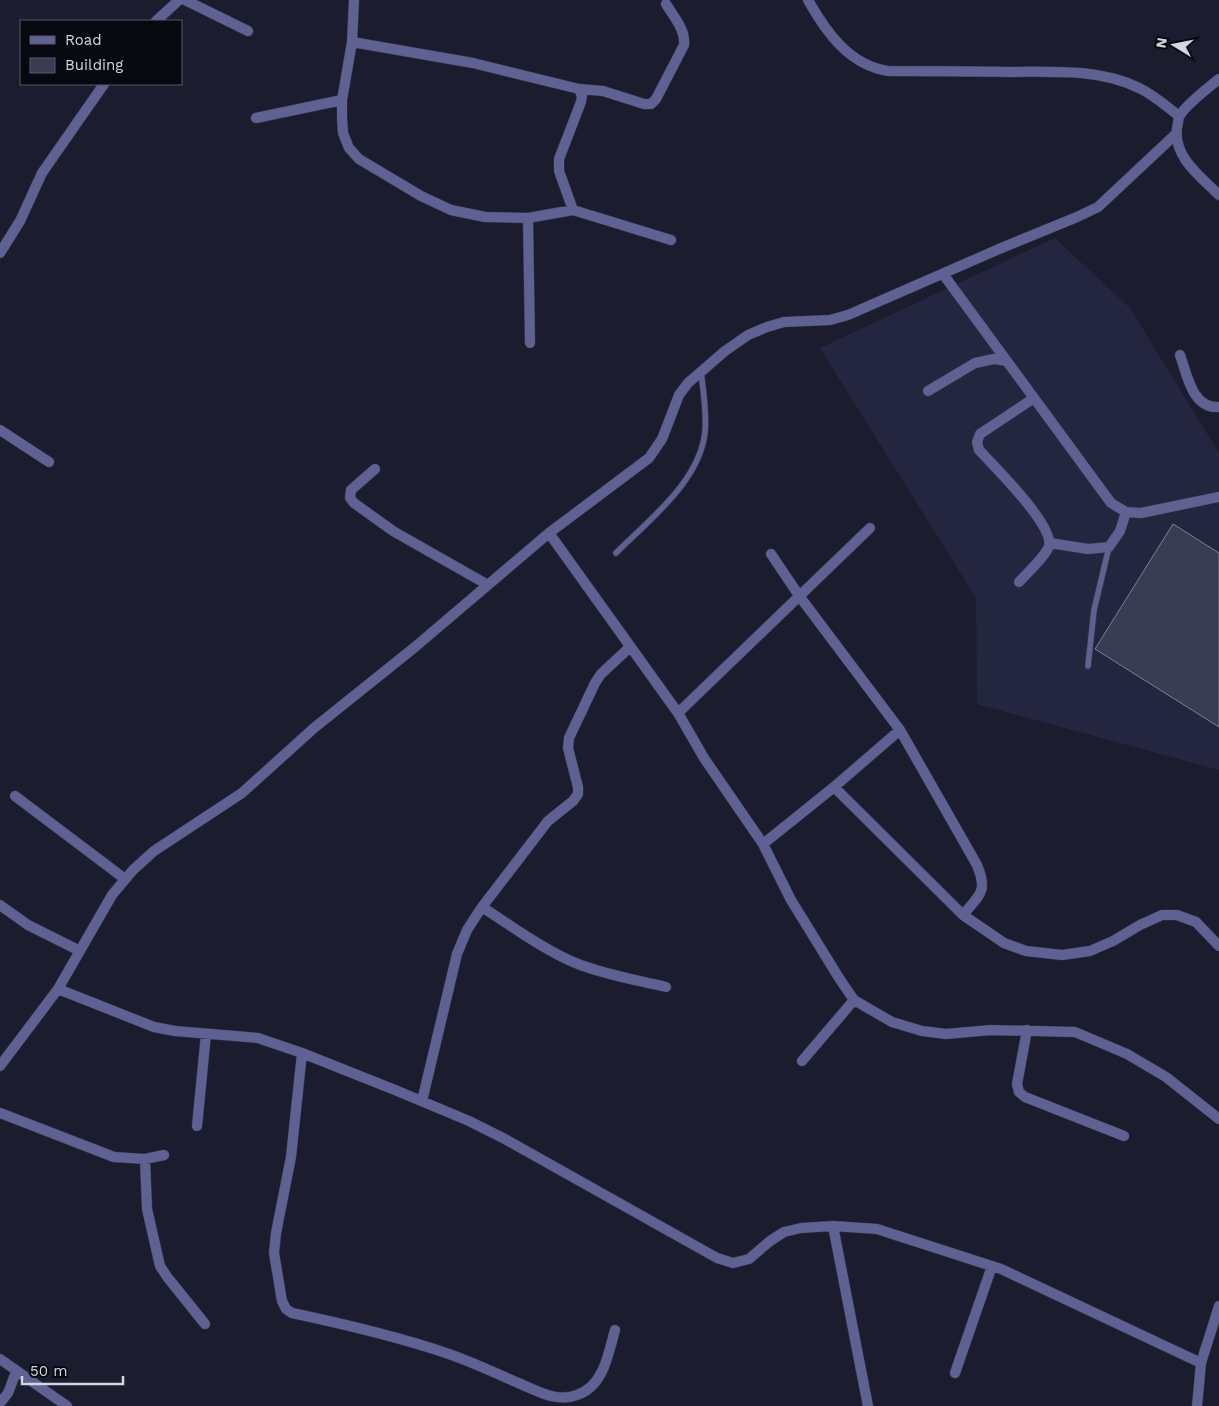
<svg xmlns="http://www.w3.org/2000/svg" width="1219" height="1406" font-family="'Work Sans',sans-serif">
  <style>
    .built { fill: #24253e }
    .building { fill: #3a3c51; stroke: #7d8097 }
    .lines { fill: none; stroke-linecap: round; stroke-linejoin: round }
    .service-casing { stroke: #353748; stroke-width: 7 }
    .minor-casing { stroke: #353748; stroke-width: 11 }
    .tertiary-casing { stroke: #353748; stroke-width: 11 }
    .service { stroke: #5e6192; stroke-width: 5.5 }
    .minor { stroke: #5e6192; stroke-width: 10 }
    .tertiary { stroke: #5e6192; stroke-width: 10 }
  </style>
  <rect width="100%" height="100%" fill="#1b1d2f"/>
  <path class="built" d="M 1055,238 L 1130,308 L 1219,453 L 1219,770 L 977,704 L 976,598 L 820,348 Z"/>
  <path class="building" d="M 1173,524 L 1219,553 L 1219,727 L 1095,649 Z"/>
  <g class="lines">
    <defs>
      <path id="service" d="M 616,553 C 649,520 700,481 705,432 C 707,412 703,391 701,371
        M 1088,666 L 1094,610 L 1109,547"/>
      <path id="minor" d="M 185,0 L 248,31
        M 354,0 L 352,42 L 342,100 L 342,118 L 343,133 L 349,148 L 359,159 L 421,196 L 451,210 L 485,217 L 528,218 L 573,210 L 671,240
        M 808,0 C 826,32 849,65 888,71 C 928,71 967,71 1007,72 C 1049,72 1099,68 1139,88 C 1154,95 1166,106 1179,116
        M 156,21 L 179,0
        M 352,42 L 473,63 L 579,89 L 582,96 L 581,102 L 559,159 L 559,171 L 573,210
        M 1219,79 C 1209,87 1184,106 1179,117 C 1178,120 1178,125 1177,128 C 1173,157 1201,177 1219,195
        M 579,89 L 603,91 L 644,104 L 651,104 L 656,99 L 684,45 C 686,30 673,16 666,4
        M 256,118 L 342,100
        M 528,218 L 530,343
        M 0,253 L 20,221 L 42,173 L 104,84
        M 943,274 L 1111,503 L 1126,512 L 1141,513 L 1219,497
        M 1180,355 C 1187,374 1192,409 1219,407
        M 928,391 L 975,363 L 994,359 L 1007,361
        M 0,430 L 49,462
        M 375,469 L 351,490 L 350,498 L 354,503 L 393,531 L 488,585
        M 549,533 L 678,713 L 704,758 L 763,844 L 791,900 L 839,978 L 854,1000 L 892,1022 L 922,1031 L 946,1034 L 991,1030 L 1075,1032 L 1127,1054 L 1166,1077 L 1219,1119
        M 1050,543 L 1088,549 L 1109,547 L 1120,531 L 1126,512
        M 771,554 L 800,597 L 900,730 L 977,865 C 988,892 980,894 963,915
        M 1019,582 C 1027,573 1046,556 1049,546 C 1054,525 994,466 979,450 L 977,442 L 980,434 L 1034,398
        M 678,713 L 870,528
        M 834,787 L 963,915 L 1004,943 L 1026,951 L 1062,955 L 1090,951 L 1113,941 L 1140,925 L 1162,915 L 1177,915 L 1196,922 L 1219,946
        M 15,796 L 125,879
        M 763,844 L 834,787 L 900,730
        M 0,905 L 28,925 L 80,951
        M 482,907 C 510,925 547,952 578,964 C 606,975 637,980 666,987
        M 58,989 L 154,1027 L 175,1031 L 258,1038 L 302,1053 L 395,1090 L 469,1121 L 503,1138 L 717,1258 L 733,1263 L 749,1259 L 770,1241 L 784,1232 L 801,1228 L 833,1226 L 877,1229 L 1001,1269 L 1201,1363
        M 1027,1030 L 1017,1084 L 1019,1092 L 1025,1097 L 1124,1136
        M 302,1053 L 291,1157 L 276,1233 L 274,1253 L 282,1301 L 286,1309 L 292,1313 C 344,1324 396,1336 446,1353 C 470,1361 493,1372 516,1382 C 536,1390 555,1403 577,1395 C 604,1386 608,1354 615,1330
        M 802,1061 L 854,1000
        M 0,1066 L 58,989 L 112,895 L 133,870 L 154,851 L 242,793 L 314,728 L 415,647 L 549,533 L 649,458 L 662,439 L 679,395 L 688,383 L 725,351 L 748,335 L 767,327 L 784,322 L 830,320 L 848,315 L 999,249 L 1077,217 L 1098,207 L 1177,133
        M 422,1101 L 457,954 L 467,930 L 482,907 L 548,821 L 573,801 L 578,794 L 578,787 L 568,748 L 569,738 L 595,683 L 601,674 L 630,647
        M 0,1113 L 114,1157 L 145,1159 L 164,1155
        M 197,1126 L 206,1034
        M 145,1159 L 147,1209 L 160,1266 L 168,1278 L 205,1324
        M 833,1226 L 868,1406
        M 0,1359 L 67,1406
        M 955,1373 L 992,1266
        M 0,1403 L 8,1393 L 16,1372"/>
      <path id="tertiary" d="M 1197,1406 L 1201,1363 L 1219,1306"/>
    </defs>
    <use href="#service" class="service-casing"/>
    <use href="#minor" class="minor-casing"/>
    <use href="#tertiary" class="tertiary-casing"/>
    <use href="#service" class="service"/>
    <use href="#minor" class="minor"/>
    <use href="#tertiary" class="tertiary"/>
  </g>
  <rect x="20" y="20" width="162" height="65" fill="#070810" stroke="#595a64"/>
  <rect x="30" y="36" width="25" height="8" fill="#5e6192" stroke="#595a64"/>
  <text x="65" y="45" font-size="15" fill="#d3d5e2">Road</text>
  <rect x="30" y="58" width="25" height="15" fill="#3a3c51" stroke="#595a64"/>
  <text x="65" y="70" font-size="15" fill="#d3d5e2">Building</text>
  <g transform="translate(1174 45) rotate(280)" stroke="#070810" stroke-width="4" paint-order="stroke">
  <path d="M0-4L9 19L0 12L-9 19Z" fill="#d3d5e2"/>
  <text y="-8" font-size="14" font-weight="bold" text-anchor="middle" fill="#d3d5e2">N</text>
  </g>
  <path d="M22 1376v8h101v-8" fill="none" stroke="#d3d5e2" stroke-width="2.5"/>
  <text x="30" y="1376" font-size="15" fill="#d3d5e2" stroke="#070810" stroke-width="4" paint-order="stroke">50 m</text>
</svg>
